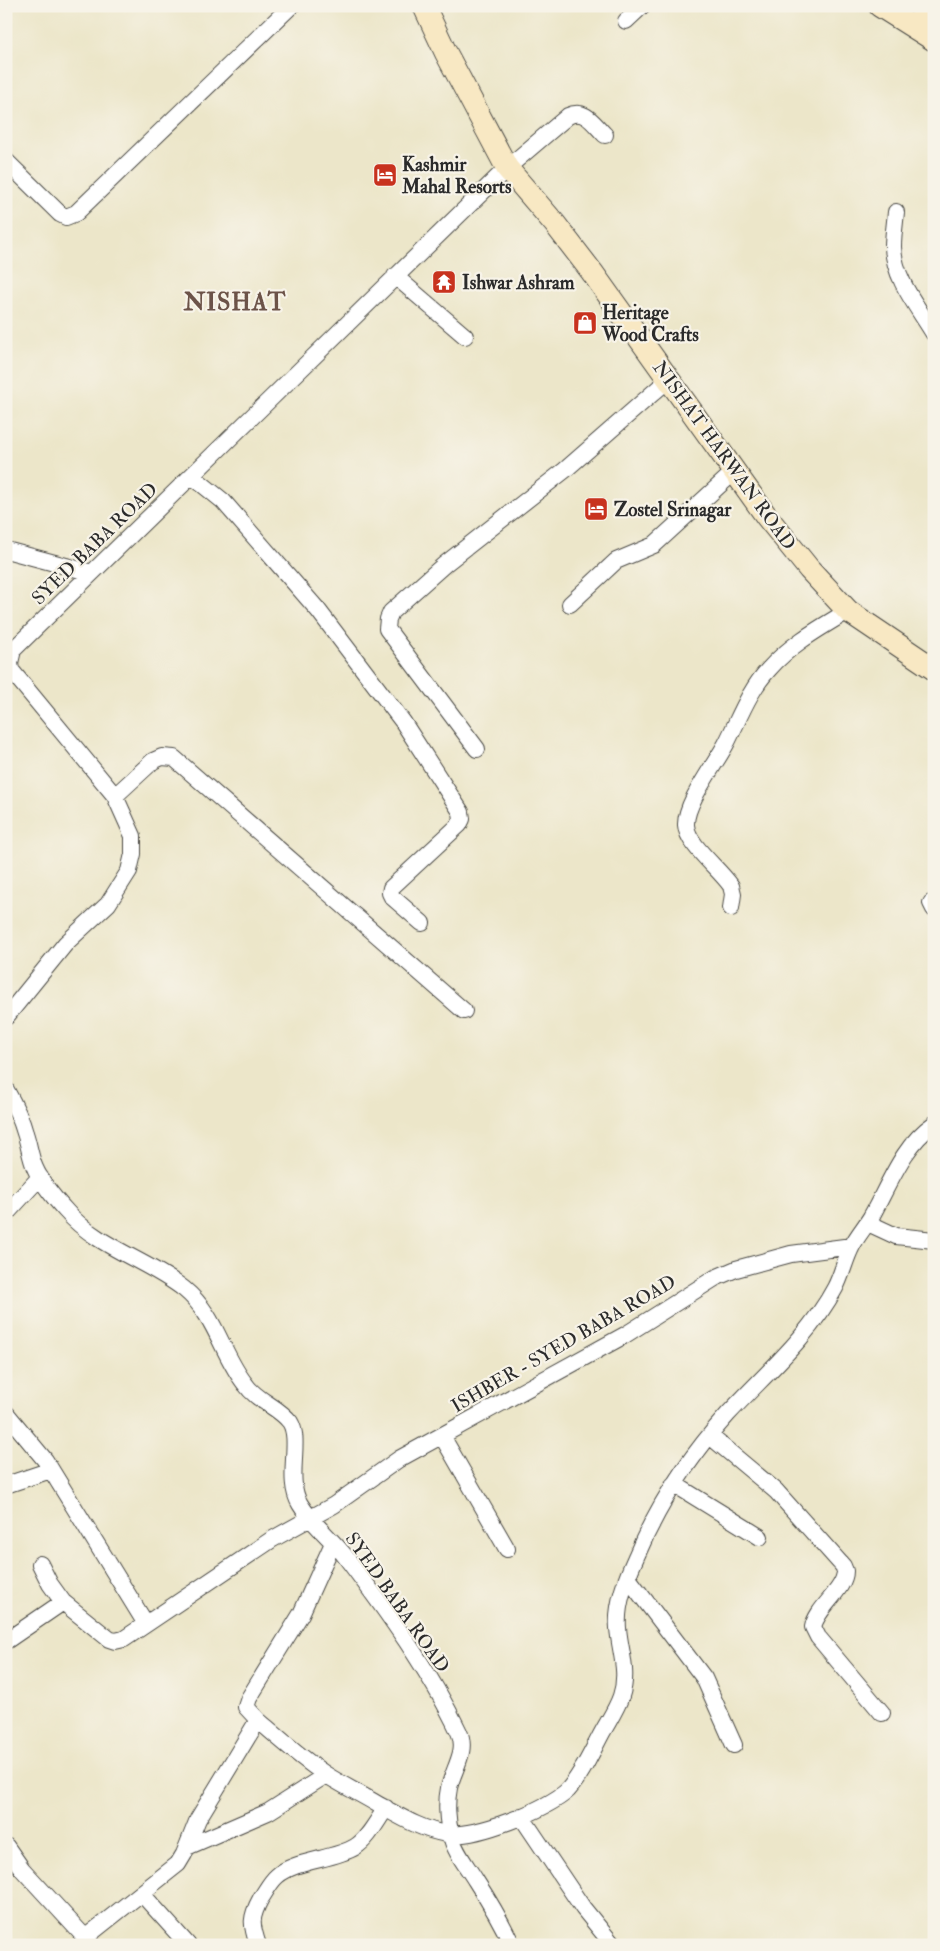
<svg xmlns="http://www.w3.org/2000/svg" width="940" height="1951" font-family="'IM FELL Double Pica',serif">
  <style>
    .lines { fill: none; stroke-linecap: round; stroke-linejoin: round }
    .street-casing { stroke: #484743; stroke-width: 18 }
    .secondary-casing { stroke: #484743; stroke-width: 24 }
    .street { stroke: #fff; stroke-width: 16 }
    .secondary { stroke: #f8e8c3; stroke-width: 22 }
    .labels { text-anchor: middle; stroke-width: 4.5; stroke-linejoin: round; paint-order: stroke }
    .poi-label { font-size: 19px; font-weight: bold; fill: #2b2b2b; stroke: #f7f3e8; text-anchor: start }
    .street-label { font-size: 19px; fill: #2b2b2b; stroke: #f7f3e8 }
    .district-label { font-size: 24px; font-weight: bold; letter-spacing: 1px; fill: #6c5348; stroke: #f7f3e8 }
  </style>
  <rect width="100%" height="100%" fill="#f7f3e8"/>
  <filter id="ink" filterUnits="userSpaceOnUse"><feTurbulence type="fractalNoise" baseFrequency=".02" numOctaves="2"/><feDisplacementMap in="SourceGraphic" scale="10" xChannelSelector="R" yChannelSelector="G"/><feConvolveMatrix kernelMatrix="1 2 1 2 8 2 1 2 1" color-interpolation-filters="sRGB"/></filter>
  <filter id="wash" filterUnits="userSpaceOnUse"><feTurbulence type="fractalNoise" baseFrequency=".0096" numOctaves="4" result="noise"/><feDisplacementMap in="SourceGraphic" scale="20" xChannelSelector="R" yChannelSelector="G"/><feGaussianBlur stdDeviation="1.12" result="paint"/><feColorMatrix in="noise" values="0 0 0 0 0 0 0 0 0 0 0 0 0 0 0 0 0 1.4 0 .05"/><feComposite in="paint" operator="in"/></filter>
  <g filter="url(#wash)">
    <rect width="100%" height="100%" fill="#ece6c9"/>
  </g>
  <g filter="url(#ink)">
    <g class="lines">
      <defs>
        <path id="street" d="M 626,21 L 642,6
          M 6,161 L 60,214 L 66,217 L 76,213 L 291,6
          M 896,212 C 895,223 893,235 893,247 C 894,279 918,307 934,334
          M 395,276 L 465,336
          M 192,476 L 223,501 L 318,610 L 403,722 L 461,812 L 462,819 L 459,825 L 391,888 L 390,893 L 392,897 L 422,923
          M 6,550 L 92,573
          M 570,604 L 616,561 L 654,545 L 735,471
          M 477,749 L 387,629 L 388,619 L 391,612 L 445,564 L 565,470 L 669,379
          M 115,796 L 153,761 L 162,757 L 174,758 L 464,1011
          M 931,903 L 934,909
          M 731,908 L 733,894 L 731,886 C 720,869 687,845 686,825 C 685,803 715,765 726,744 C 739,719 749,690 769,669 C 791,644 820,628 848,611
          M 6,1017 L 66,943 L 108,904 L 129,871 L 133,854 L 133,836 L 115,796 L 11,670 L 10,663 L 13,650 L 507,168 L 568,116 C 585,108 593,123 605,135
          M 6,1090 C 14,1104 21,1118 25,1133 C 29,1144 30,1157 35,1168 C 42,1184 55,1199 66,1211 C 97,1247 147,1260 184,1289 C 217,1316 221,1354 246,1385 C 257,1401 279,1407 290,1422 C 302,1441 285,1479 300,1504 C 312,1524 331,1538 345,1556 C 386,1610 430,1671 459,1732 C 468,1751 453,1769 449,1788 C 446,1802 447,1821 451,1835 C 454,1851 467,1866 476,1881 C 489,1901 502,1923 512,1945
          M 6,1214 L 40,1177
          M 868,1223 L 896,1236 L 934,1240
          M 6,1413 L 45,1460 L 146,1624
          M 442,1436 L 507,1549
          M 710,1436 L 776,1491 L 843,1566 L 845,1571 C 845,1590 817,1607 813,1627 L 818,1637 L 882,1713
          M 674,1484 L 760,1537
          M 6,1485 L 51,1470
          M 40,1564 L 50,1584 L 63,1602 L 109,1639 L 115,1641 L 124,1639 L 271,1540 L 334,1505 L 399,1459 L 625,1335 L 715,1278 L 736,1269 L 791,1254 L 852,1246
          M 628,1578 L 704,1678 L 734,1745
          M 6,1641 L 63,1602
          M 258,1720 C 280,1739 301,1758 325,1774 C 342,1785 361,1794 379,1805 C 401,1817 422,1830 447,1834 C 473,1839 549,1809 568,1790 C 583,1773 592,1751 603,1731 C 609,1720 617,1708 621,1696 C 629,1672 620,1652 618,1628 C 616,1604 626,1579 636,1557 C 658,1505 690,1456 728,1414 C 765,1374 809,1337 835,1288 C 842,1275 845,1259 852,1246 C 857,1236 865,1227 871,1217 C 889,1185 903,1145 934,1124
          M 521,1816 L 583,1908 L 613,1945
          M 6,1846 L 22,1869 L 92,1945
          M 187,1847 L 268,1812 L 326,1775
          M 142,1894 L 188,1945
          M 86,1937 L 178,1864 L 184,1854 L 198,1819 L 258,1720 L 246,1707 L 249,1698 L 301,1614 L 333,1543
          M 258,1945 C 251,1924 250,1918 261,1898 C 266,1891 270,1882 277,1876 C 295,1860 333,1860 355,1847 C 368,1839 377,1821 386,1808"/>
        <path id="secondary" d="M 424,6 L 446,53 L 507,168 L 555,224 L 592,272 L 767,517 L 809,569 L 848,611 L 934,669
          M 880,6 L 934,40
          M 920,6 L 934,16"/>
      </defs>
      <use href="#street" class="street-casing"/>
      <use href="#secondary" class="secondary-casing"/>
      <use href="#street" class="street"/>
      <use href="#secondary" class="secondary"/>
    </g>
  </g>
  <defs>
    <symbol id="hotel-square" viewBox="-11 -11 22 22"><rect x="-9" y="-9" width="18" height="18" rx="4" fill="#c8321e" stroke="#f7f3e8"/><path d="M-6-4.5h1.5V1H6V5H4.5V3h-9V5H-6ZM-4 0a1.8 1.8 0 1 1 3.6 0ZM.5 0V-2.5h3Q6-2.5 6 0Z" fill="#fff"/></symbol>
    <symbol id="temple-square" viewBox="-11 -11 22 22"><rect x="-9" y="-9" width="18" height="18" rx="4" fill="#c8321e" stroke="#f7f3e8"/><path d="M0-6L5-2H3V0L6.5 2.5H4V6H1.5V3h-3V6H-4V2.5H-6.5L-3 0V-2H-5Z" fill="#fff"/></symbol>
    <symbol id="shop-square" viewBox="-11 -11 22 22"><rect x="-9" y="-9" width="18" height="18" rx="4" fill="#c8321e" stroke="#f7f3e8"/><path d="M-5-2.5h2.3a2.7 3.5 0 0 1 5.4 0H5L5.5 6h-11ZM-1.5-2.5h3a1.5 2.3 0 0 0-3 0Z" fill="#fff"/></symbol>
  </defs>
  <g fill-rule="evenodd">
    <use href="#hotel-square" x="371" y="161" width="28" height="28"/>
    <use href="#temple-square" x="430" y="268" width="28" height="28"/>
    <use href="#shop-square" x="571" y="309" width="28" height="28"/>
    <use href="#hotel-square" x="582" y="495" width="28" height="28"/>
  </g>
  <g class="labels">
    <g class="poi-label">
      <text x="402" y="171">Kashmir<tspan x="402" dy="22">Mahal Resorts</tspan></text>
      <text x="462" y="289">Ishwar Ashram</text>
      <text x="602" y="319">Heritage<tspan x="602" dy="22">Wood Crafts</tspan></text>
      <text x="614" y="516">Zostel Srinagar</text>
    </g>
    <g class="street-label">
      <text transform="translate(725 455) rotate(54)" y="7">NISHAT HARWAN ROAD</text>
      <text transform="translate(94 543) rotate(-44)" y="7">SYED BABA ROAD</text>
      <text transform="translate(563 1343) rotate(-30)" y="7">ISHBER - SYED BABA ROAD</text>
      <text transform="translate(398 1602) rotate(55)" y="7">SYED BABA ROAD</text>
    </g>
    <g class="district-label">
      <text x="235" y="310">NISHAT</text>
    </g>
  </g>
  <rect width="940" height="1951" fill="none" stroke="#f7f3e8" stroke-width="25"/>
</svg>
